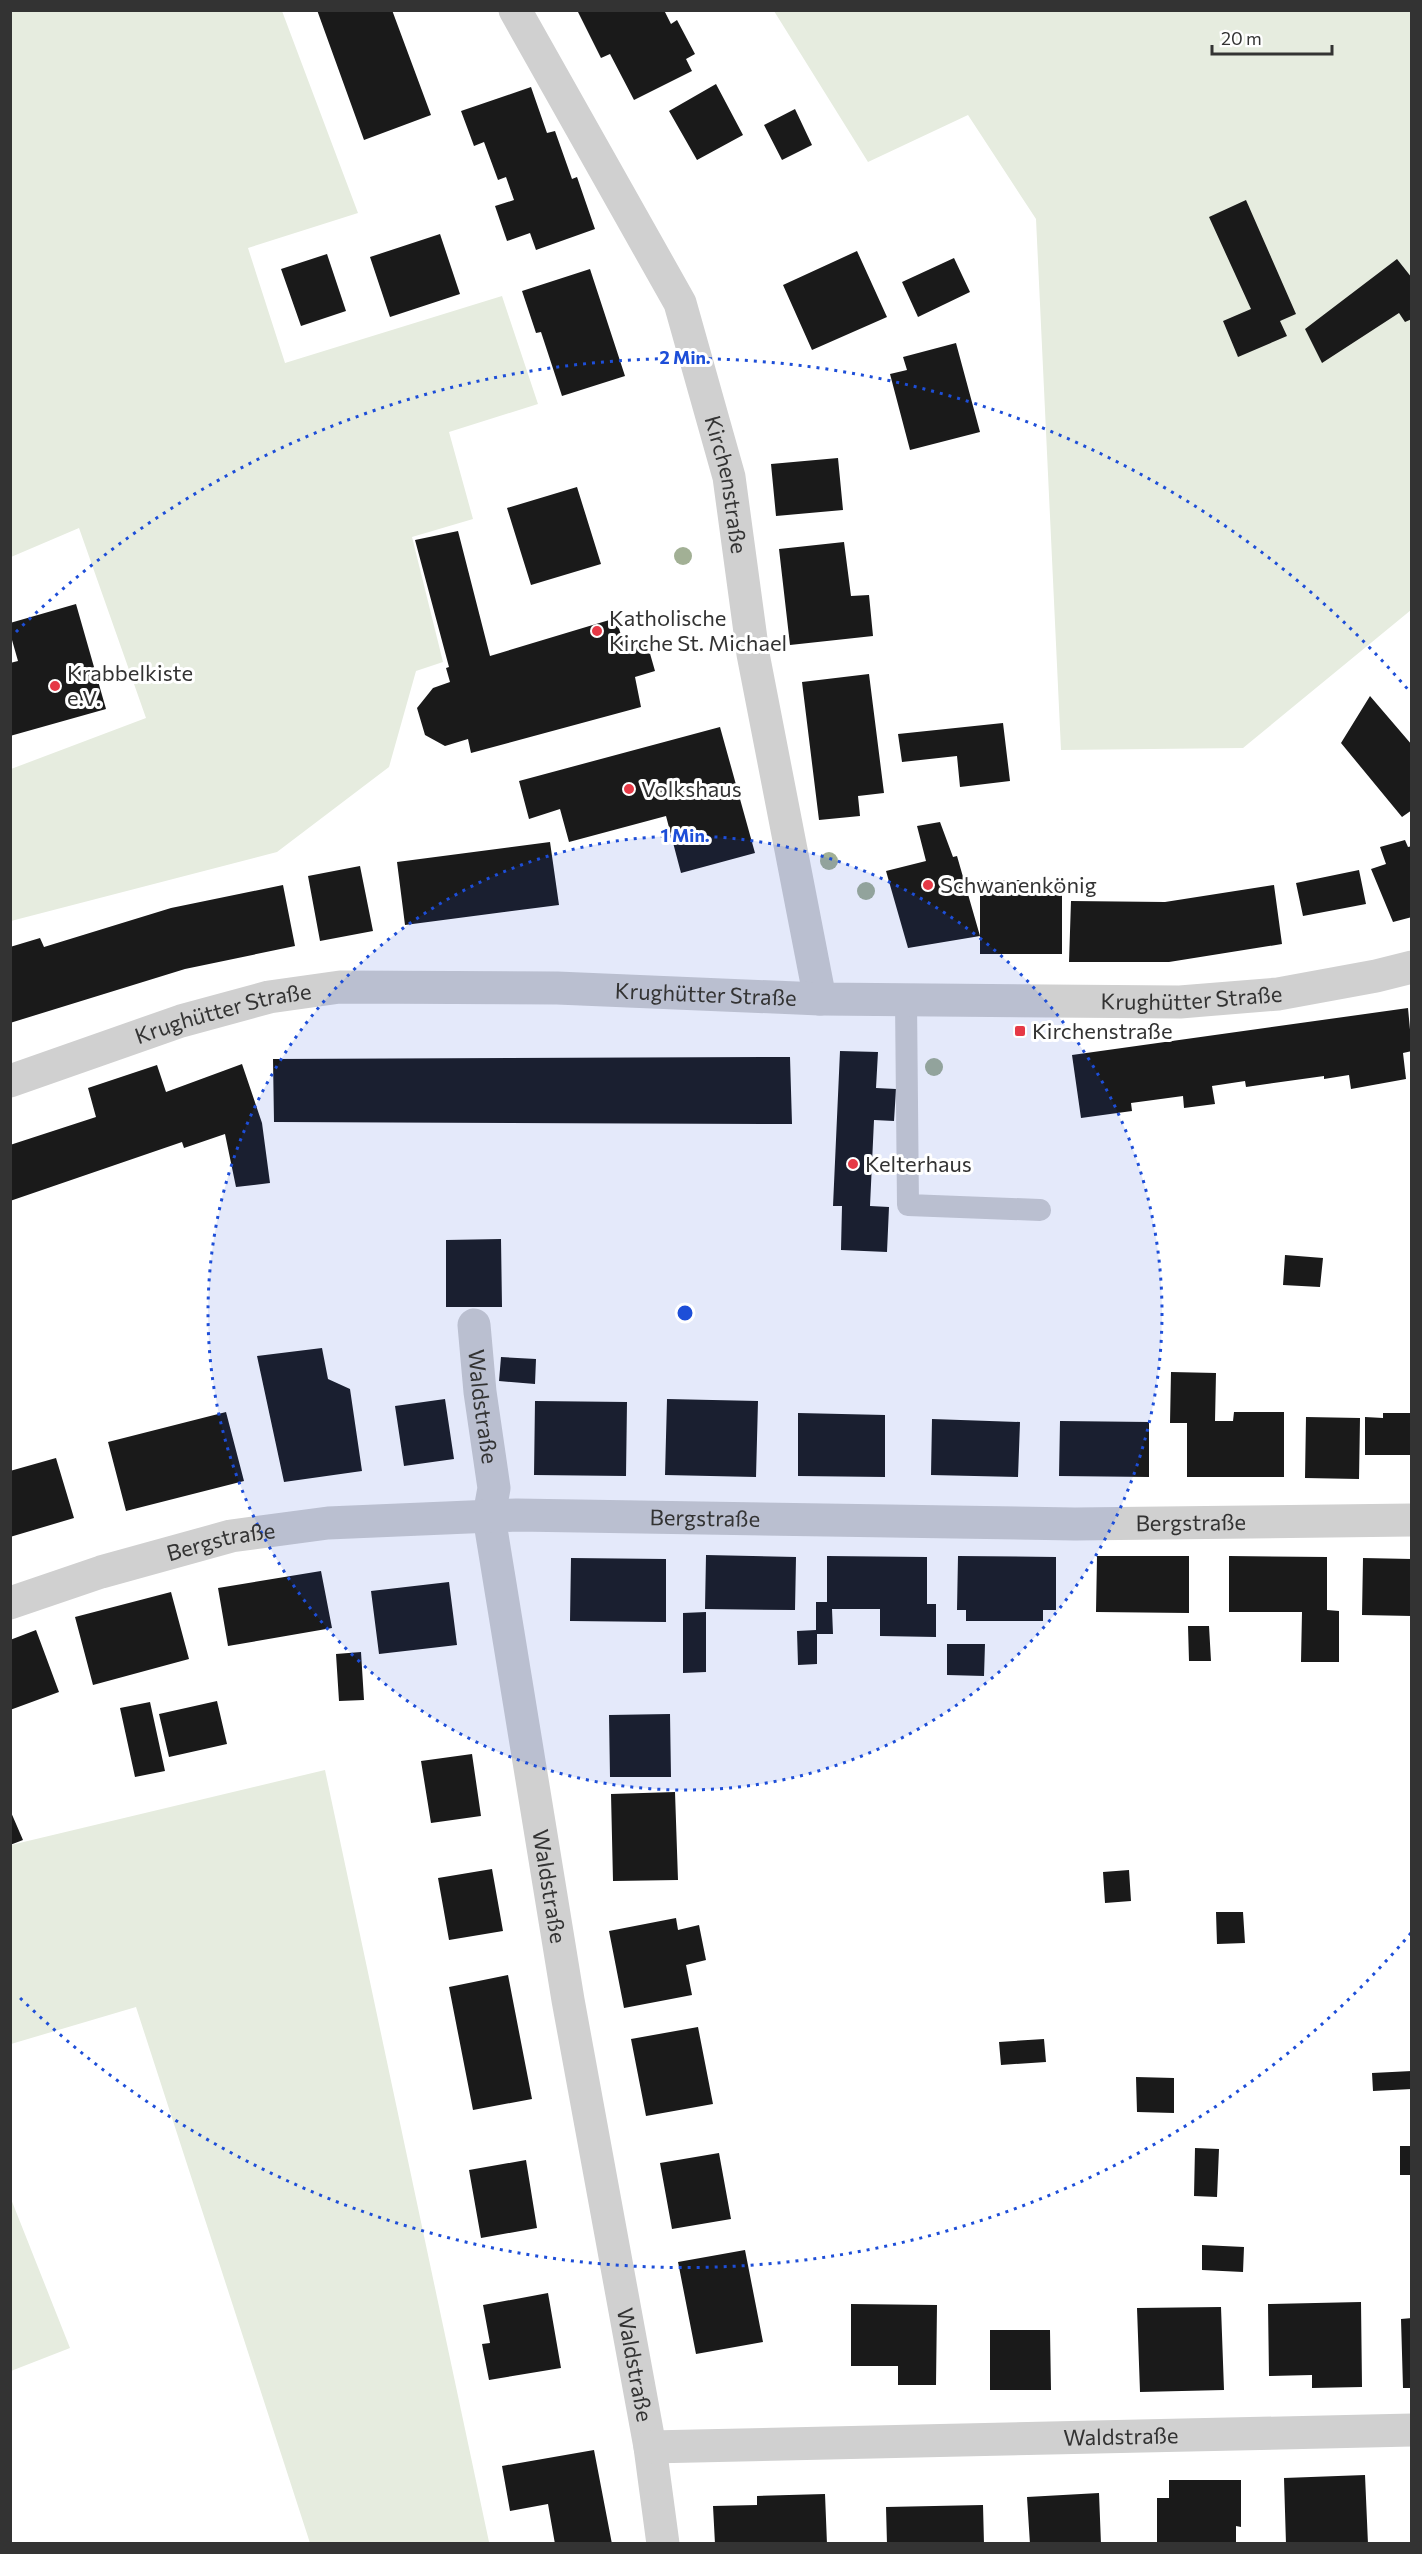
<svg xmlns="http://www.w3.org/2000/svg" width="1422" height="2554" font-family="Commissioner,sans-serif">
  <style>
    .green { fill: #e6ecdf }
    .building { fill: #1a1a1a }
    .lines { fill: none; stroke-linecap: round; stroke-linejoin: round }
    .service { stroke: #d0d0d0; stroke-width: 22 }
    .minor { stroke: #d0d0d0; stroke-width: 33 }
    .tree { fill: #a2b095 }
    .ring { fill: none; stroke: #1d4ed8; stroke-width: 3; stroke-dasharray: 3 6 }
    .poi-dot { fill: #e63946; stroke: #fff; stroke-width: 2 }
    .labels { text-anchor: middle; stroke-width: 6; stroke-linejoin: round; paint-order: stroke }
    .street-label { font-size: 22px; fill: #333; stroke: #fff }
    .poi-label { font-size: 22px; fill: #333; stroke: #fff; text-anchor: start }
    .centre { fill: #1d4ed8; stroke: #fff; stroke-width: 3 }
    .ring-label { font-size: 18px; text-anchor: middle; font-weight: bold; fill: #1d4ed8; stroke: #fff; stroke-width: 6; stroke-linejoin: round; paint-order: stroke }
  </style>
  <rect width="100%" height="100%" fill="#fff"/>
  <path class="green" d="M 14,11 L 282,11 L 358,213 L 248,248 L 285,363 L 502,296 L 538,404 L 449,432 L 473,519 L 412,537 L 443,662 L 416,671 L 389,767 L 277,852 L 11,921 L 11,769 L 146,718 L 79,528 L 11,557 L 10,12 Z
    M 774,11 L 1411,11 L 1411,610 L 1243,748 L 1061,750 L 1036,219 L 968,115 L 868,162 Z
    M 325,1770 L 489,2542 L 489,2543 L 310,2543 L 136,2007 L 11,2044 L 11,1845 Z
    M 11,2199 L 70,2348 L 11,2371 L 10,2371 Z"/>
  <path class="building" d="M 317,10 L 392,10 L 431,115 L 364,140 Z
    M 577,10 L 664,10 L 671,24 L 677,20 L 695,54 L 686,59 L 692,71 L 634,100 L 610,54 L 601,58 Z
    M 716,84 L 743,135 L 697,160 L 669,111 Z
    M 531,87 L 547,133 L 555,131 L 572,179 L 577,177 L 595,229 L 536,250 L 530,233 L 507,241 L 495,206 L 514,200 L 506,177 L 498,180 L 484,142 L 474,146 L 461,111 Z
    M 795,109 L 812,145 L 782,160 L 764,125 Z
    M 1246,200 L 1296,314 L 1280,321 L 1287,336 L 1238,357 L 1223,321 L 1251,309 L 1209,217 Z
    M 440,234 L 460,294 L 390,317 L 370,257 Z
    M 857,251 L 887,317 L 812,350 L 783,285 Z
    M 327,254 L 346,311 L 301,326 L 281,269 Z
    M 954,258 L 970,292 L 918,317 L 902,282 Z
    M 1397,259 L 1412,278 L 1412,319 L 1405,322 L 1399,313 L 1322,363 L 1305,329 Z
    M 590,269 L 625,376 L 562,396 L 541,332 L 536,333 L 522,291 Z
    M 956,343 L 980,432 L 910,450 L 890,374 L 907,370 L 903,357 Z
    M 838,458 L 843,510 L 776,516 L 771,464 Z
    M 577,487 L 601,564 L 531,585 L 507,508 Z
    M 458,531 L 490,656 L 616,618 L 625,649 L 647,643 L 655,671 L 635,677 L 641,707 L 471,753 L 468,739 L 445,746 L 425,735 L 417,708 L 433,688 L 450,682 L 446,668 L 449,667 L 415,540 Z
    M 844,542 L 851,596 L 869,595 L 873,636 L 790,645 L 779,549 Z
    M 76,604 L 106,709 L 10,736 L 10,663 L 18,661 L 10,633 L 10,623 Z
    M 869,674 L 884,793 L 858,796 L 860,816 L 819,820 L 802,682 Z
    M 1370,696 L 1412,745 L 1412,810 L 1402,817 L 1341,743 Z
    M 1003,723 L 1010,781 L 960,787 L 957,756 L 902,762 L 898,734 Z
    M 720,727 L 755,853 L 681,873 L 666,816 L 569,842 L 560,809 L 529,819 L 519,781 Z
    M 940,822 L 953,857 L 957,856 L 980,936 L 980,880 L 1062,880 L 1062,954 L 980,954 L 980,936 L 908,948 L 886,871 L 926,861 L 917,826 Z
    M 1405,840 L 1408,847 L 1412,846 L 1412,917 L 1393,922 L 1371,869 L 1386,864 L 1380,847 Z
    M 550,842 L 559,905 L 405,925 L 397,862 Z
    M 360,866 L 373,931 L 320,941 L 308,876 Z
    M 1359,870 L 1366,904 L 1303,916 L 1296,883 Z
    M 283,885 L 295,946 L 185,969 L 10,1023 L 10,947 L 40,938 L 44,947 L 171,908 Z
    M 1274,885 L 1282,944 L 1169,962 L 1069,962 L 1071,901 L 1165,902 Z
    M 1408,1008 L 1412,1051 L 1403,1053 L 1406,1079 L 1351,1089 L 1349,1075 L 1324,1079 L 1324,1076 L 1246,1087 L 1245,1081 L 1212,1086 L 1215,1104 L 1184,1108 L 1183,1096 L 1131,1103 L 1132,1111 L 1081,1118 L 1072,1055 Z
    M 840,1051 L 878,1052 L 876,1088 L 896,1089 L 894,1121 L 874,1120 L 870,1206 L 889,1207 L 887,1252 L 841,1250 L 842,1206 L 833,1206 Z
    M 790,1057 L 792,1124 L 274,1122 L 273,1059 Z
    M 242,1064 L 262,1123 L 270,1183 L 236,1187 L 225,1134 L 184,1148 L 182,1142 L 10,1201 L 10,1145 L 96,1117 L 88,1088 L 157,1065 L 166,1092 Z
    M 501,1239 L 502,1307 L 446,1307 L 446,1240 Z
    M 1285,1255 L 1323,1258 L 1320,1287 L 1283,1285 Z
    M 322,1348 L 328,1379 L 350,1389 L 362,1471 L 284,1482 L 257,1356 Z
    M 501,1357 L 536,1359 L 535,1384 L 499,1381 Z
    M 1171,1372 L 1216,1373 L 1215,1421 L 1233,1421 L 1234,1412 L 1284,1412 L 1284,1477 L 1187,1477 L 1187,1423 L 1170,1423 Z
    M 445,1399 L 454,1459 L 404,1466 L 395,1406 Z
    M 667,1399 L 758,1401 L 756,1477 L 665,1475 Z
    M 535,1401 L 627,1402 L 626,1476 L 534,1475 Z
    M 226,1412 L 244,1481 L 126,1511 L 108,1442 Z
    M 798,1413 L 885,1415 L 885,1477 L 798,1476 Z
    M 1383,1413 L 1412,1413 L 1412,1455 L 1365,1455 L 1365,1417 L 1383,1418 Z
    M 1306,1417 L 1360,1418 L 1359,1479 L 1305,1478 Z
    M 932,1419 L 1020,1422 L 1018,1477 L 931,1475 Z
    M 1060,1421 L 1149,1422 L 1149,1477 L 1059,1476 Z
    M 56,1458 L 74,1518 L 10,1537 L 10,1471 Z
    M 706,1555 L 796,1557 L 795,1610 L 705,1609 Z
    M 827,1556 L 927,1557 L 927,1604 L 936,1604 L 936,1637 L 880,1636 L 880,1609 L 832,1609 L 833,1634 L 817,1634 L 817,1664 L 798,1665 L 797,1631 L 816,1630 L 816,1602 L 827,1602 Z
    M 958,1556 L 1056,1557 L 1056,1610 L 1043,1610 L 1043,1621 L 966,1621 L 966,1610 L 957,1610 Z
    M 1097,1556 L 1189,1556 L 1189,1613 L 1096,1612 Z
    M 1229,1556 L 1327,1557 L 1327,1610 L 1339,1611 L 1339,1662 L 1301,1662 L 1302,1612 L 1229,1612 Z
    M 571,1558 L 666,1559 L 666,1622 L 570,1621 Z
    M 1363,1558 L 1412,1559 L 1412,1616 L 1362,1615 Z
    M 321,1571 L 332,1628 L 228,1646 L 218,1588 Z
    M 449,1582 L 457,1645 L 379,1654 L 371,1591 Z
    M 171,1592 L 189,1659 L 93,1685 L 75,1617 Z
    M 706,1612 L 706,1672 L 683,1673 L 683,1613 Z
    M 1188,1626 L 1209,1626 L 1211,1661 L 1189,1661 Z
    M 36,1630 L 59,1692 L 10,1710 L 10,1640 Z
    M 947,1644 L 985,1644 L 984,1676 L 947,1675 Z
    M 361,1652 L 364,1700 L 339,1701 L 336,1654 Z
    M 217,1701 L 227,1744 L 169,1757 L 159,1714 Z
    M 150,1702 L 165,1771 L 135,1777 L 120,1708 Z
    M 670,1714 L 671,1777 L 610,1777 L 609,1715 Z
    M 472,1754 L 481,1816 L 431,1823 L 421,1761 Z
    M 675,1792 L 678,1880 L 613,1881 L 611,1794 Z
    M 10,1810 L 23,1840 L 10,1845 Z
    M 492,1869 L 503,1931 L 449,1940 L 438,1878 Z
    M 1129,1870 L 1131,1901 L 1105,1903 L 1103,1872 Z
    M 1216,1912 L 1243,1912 L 1245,1943 L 1217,1944 Z
    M 676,1918 L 678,1930 L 699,1925 L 706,1960 L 686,1965 L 692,1995 L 624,2008 L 609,1931 Z
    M 508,1975 L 532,2099 L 473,2110 L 449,1987 Z
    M 698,2027 L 713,2104 L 646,2116 L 631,2039 Z
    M 1044,2039 L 1046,2062 L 1001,2065 L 999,2042 Z
    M 1412,2071 L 1412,2089 L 1373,2091 L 1372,2073 Z
    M 1136,2077 L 1174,2078 L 1174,2113 L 1137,2112 Z
    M 1400,2146 L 1412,2146 L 1412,2175 L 1400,2175 Z
    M 1195,2148 L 1219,2149 L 1217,2197 L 1194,2196 Z
    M 719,2153 L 731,2219 L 672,2229 L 660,2163 Z
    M 526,2160 L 537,2228 L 481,2238 L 469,2170 Z
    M 1202,2245 L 1244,2247 L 1243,2272 L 1202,2270 Z
    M 745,2250 L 763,2342 L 696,2354 L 678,2262 Z
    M 548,2293 L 561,2368 L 489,2380 L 482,2344 L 490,2343 L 483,2305 Z
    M 1361,2302 L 1362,2387 L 1312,2388 L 1312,2375 L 1269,2376 L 1268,2304 Z
    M 851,2304 L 937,2305 L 936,2385 L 898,2385 L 898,2366 L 851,2366 Z
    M 1221,2307 L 1224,2390 L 1140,2392 L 1137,2308 Z
    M 1412,2318 L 1412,2388 L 1403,2388 L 1401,2319 Z
    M 990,2330 L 1050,2330 L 1051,2390 L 990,2390 Z
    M 594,2450 L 612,2544 L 555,2544 L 548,2504 L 510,2511 L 502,2466 Z
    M 1365,2475 L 1368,2544 L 1286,2544 L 1284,2478 Z
    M 1169,2480 L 1241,2480 L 1241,2527 L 1236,2526 L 1236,2544 L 1157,2544 L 1157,2498 L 1169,2498 Z
    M 1099,2493 L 1101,2544 L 1030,2544 L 1027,2497 Z
    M 825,2494 L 827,2544 L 715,2544 L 713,2506 L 757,2505 L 757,2496 Z
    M 983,2505 L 984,2544 L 887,2544 L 886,2507 Z"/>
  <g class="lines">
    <path class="service" d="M 906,1001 L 908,1205 L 1040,1210"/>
    <g class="minor">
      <path id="s1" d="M 515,10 L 680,303 L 729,477 L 753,654 L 820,999"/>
      <path id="s2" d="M 10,1081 L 181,1021 L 269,997 L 340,987 L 557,988 L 820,999 L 1180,1002 L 1278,994 L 1376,976 L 1412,967"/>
      <path id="s3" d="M 474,1325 L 480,1392 L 494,1488 L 489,1516 L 492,1535 L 568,2000 L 650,2447 L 663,2544"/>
      <path id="s4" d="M 10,1603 L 101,1572 L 231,1536 L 328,1523 L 517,1515 L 1075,1524 L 1412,1520"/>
      <path id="s5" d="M 650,2447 L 1412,2430"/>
    </g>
  </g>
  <g class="tree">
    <circle cx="683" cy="556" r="9"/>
    <circle cx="829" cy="861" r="9"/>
    <circle cx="866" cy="891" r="9"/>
    <circle cx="934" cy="1067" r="9"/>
  </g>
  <circle cx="685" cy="1313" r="477" fill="#1d4ed8" fill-opacity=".12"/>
  <g class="ring">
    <circle cx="685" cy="1313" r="477"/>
    <path d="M1411 1933A955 955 0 0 1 16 1994M16 632A955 955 0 0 1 1411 693"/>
  </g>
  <g class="poi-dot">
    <circle cx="597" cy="631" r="6"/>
    <circle cx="55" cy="686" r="6"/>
    <circle cx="629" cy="789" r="6"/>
    <circle cx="928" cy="885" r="6"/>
    <rect x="1014" y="1025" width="12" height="12" rx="3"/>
    <circle cx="853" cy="1164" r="6"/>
  </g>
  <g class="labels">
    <g class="street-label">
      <text dy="8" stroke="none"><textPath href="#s1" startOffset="524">Kirchenstraße</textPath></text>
      <text dy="8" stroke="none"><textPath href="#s2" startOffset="710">Krughütter Straße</textPath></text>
      <text dy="8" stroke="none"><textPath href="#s2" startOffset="1196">Krughütter Straße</textPath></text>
      <text dy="8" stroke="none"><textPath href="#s2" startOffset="224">Krughütter Straße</textPath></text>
      <text dy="8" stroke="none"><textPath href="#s3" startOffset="82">Waldstraße</textPath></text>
      <text dy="8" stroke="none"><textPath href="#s4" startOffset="706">Bergstraße</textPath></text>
      <text dy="8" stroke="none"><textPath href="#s4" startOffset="1192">Bergstraße</textPath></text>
      <text dy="8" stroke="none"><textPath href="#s4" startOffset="220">Bergstraße</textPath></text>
      <text dy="8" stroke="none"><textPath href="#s3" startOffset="568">Waldstraße</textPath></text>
      <text dy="8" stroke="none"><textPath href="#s3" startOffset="1054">Waldstraße</textPath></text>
      <text dy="8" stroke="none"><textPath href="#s5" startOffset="471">Waldstraße</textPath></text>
    </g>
    <g class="poi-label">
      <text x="609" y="626">Katholische<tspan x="609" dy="25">Kirche St. Michael</tspan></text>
      <text x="67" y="681">Krabbelkiste<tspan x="67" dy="25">e.V.</tspan></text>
      <text x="641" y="797">Volkshaus</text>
      <text x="940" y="893">Schwanenkönig</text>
      <text x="1032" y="1039">Kirchenstraße</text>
      <text x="865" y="1172">Kelterhaus</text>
    </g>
  </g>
  <circle cx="685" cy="1313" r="9" class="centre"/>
  <g class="ring-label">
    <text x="685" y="364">2 Min.</text>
    <text x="685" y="842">1 Min.</text>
  </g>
  <rect width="1422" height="2554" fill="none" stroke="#333333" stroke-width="24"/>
  <path d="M1212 45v9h120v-9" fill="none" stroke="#333333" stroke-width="3"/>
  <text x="1221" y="45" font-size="18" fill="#333333" stroke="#ffffff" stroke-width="4.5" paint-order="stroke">20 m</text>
</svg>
